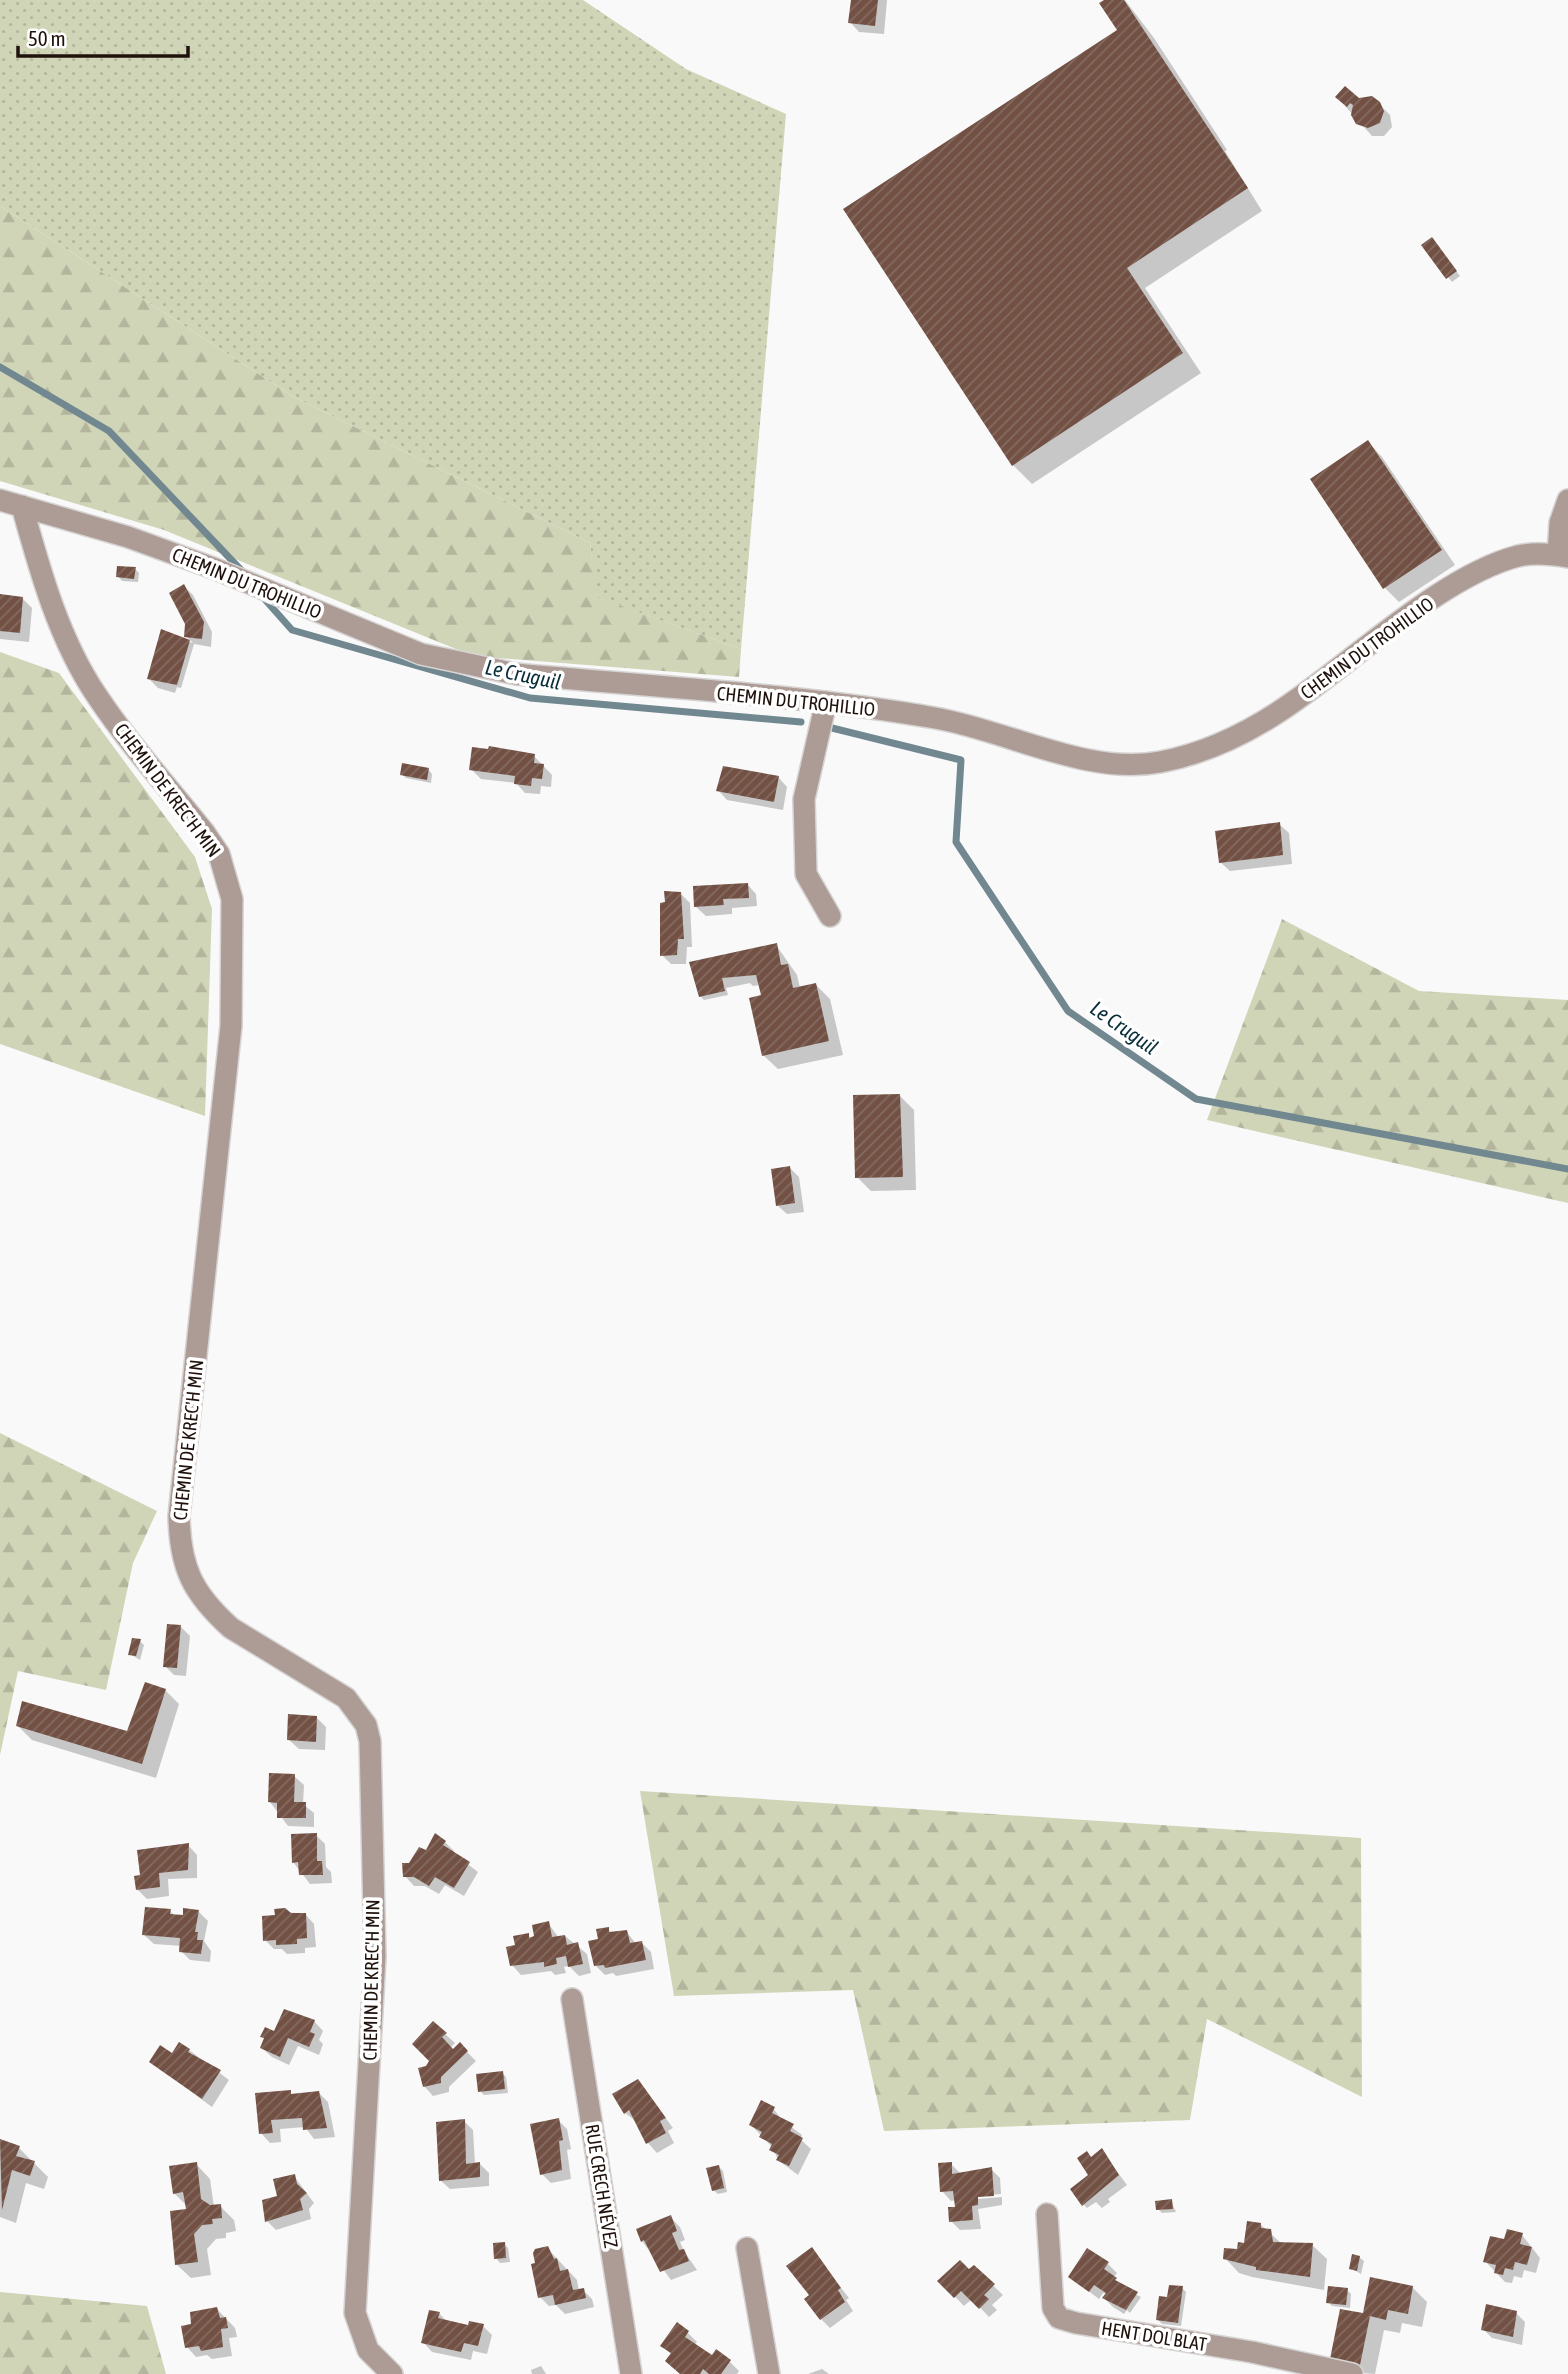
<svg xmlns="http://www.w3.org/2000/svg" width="1568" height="2374" font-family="'Asap Condensed',sans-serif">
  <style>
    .grass { fill: url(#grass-dots) }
    .forest { fill: url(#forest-firs) }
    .shadow { fill: #0003 }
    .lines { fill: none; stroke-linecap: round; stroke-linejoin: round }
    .stream { stroke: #718891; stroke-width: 7 }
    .building { fill: url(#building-hatch) }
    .street-casing { stroke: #d6d4d3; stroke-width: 24 }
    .street { stroke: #ad9c95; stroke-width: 21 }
    .labels { text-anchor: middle; stroke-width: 7; stroke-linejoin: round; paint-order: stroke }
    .street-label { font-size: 19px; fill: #1f110c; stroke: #fff }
    .water-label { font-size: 21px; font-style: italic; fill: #082e3a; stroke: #fff }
  </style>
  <defs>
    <pattern id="grass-dots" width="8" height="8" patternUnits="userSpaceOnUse" patternTransform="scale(1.75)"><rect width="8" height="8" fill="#d1d5b7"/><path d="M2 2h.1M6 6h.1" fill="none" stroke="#b3b69c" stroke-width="1.8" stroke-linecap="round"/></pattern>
    <pattern id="forest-firs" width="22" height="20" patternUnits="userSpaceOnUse" patternTransform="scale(1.75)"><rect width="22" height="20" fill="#d1d5b7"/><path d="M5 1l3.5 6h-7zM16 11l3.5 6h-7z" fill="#b3b69c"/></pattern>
    <pattern id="building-hatch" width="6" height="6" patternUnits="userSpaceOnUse" patternTransform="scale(1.75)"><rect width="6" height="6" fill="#725144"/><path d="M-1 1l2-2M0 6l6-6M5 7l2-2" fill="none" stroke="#846b60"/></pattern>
  </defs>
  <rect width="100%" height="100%" fill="#f9f9f9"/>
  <path class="grass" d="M 0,0 L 583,0 L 686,69 L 786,114 L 741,649 L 596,597 L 590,543 L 294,397 L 0,206 Z"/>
  <path class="forest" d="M 0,206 L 294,397 L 590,543 L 597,597 L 741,649 L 739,677 L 473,656 L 164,530 L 0,481 Z
    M 0,652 L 59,673 L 195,857 L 212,909 L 205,1116 L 0,1044 Z
    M 1282,919 L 1419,991 L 1568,1000 L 1568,1203 L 1207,1120 Z
    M 0,1433 L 157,1511 L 133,1563 L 106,1690 L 18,1671 L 0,1755 Z
    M 640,1791 L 1361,1838 L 1362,2097 L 1207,2019 L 1190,2120 L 884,2131 L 853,1990 L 674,1996 Z
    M 0,2292 L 147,2306 L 166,2374 L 0,2374 Z"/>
  <path class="shadow" d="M 852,0 L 887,0 L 884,34 L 859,32 L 850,22 Z
    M 1107,0 L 1125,0 L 1154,38 L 1227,150 L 1225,151 L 1262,211 L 1145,288 L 1201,373 L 1032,484 L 1013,465 L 1119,30 Z
    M 1337,97 L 1359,101 L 1374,99 L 1390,115 L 1392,127 L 1384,136 L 1372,136 Z
    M 1436,244 L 1460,276 L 1452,282 L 1424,246 Z
    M 1368,442 L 1382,457 L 1455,565 L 1399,602 L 1385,588 Z
    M 135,569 L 139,573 L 138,582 L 122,581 L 118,576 Z
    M 184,586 L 193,595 L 212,632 L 211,647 L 194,644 L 181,688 L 177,687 L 175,693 L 158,688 L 149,679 L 184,640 L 193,643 L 186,636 Z
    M 0,596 L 22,598 L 32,608 L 29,642 L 0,639 Z
    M 534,756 L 552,775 L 551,787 L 541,786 L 540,794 L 525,793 L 516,783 L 481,779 L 471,769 Z
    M 428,769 L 432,774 L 431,783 L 406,778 L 402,774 Z
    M 778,777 L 787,787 L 783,810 L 727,800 L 718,790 Z
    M 1279,824 L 1289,833 L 1292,864 L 1230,871 L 1220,862 Z
    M 747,884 L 756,894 L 757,906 L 732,908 L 732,914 L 706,916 L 696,907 Z
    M 680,893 L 690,903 L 692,947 L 687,947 L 686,964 L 671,964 L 662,955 Z
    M 776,945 L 797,975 L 800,988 L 816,985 L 830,999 L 843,1055 L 778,1069 L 763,1055 L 765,996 L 760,985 L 753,986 L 750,983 L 726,988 L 728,995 L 704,1000 L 700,996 L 691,964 Z
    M 900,1096 L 914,1110 L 916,1190 L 871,1191 L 857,1177 Z
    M 790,1168 L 799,1177 L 804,1212 L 787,1214 L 777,1205 Z
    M 181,1627 L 190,1636 L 186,1676 L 174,1675 L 165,1666 Z
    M 140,1641 L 144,1645 L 140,1660 L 130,1654 Z
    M 165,1690 L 179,1704 L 156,1778 L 32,1740 L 18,1726 L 128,1733 Z
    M 316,1717 L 326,1727 L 325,1750 L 299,1749 L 289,1740 Z
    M 294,1776 L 304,1785 L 303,1804 L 314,1813 L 314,1827 L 288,1826 L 270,1802 Z
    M 316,1835 L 325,1844 L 326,1867 L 331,1872 L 332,1883 L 310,1884 L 293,1862 Z
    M 445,1842 L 454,1851 L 453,1853 L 478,1872 L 464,1896 L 445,1885 L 439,1894 L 425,1886 L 414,1886 L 405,1876 L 427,1852 Z
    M 188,1845 L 197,1855 L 197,1878 L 168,1879 L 169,1896 L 147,1899 L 137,1889 Z
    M 170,1911 L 175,1916 L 184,1917 L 198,1911 L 208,1921 L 204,1941 L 211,1951 L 210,1962 L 190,1960 L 181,1951 L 182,1946 L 154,1944 L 144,1935 Z
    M 276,1911 L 305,1914 L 314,1924 L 316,1947 L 305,1948 L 305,1953 L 287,1954 L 282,1949 L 274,1949 L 265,1940 L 276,1917 Z
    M 548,1923 L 559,1938 L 565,1936 L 587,1954 L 591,1973 L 579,1976 L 569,1966 L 564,1967 L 566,1973 L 555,1975 L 551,1971 L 521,1975 L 512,1965 L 517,1946 L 528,1935 L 532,1939 Z
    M 608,1929 L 613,1935 L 627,1932 L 636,1944 L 642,1943 L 651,1952 L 654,1969 L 616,1976 L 613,1973 L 605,1975 L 595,1965 L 601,1940 Z
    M 314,2021 L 323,2031 L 319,2040 L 323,2044 L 319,2055 L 298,2046 L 289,2065 L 272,2057 L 262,2048 L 275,2033 Z
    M 434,2024 L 455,2043 L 450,2048 L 454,2051 L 460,2045 L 476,2061 L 449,2087 L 449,2092 L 433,2096 L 424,2086 L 431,2061 Z
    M 189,2050 L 229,2080 L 212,2107 L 151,2062 Z
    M 502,2073 L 506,2077 L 508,2093 L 484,2095 L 480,2091 Z
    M 638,2081 L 673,2128 L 668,2131 L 674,2143 L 657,2153 L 648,2143 L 636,2121 L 625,2113 Z
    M 319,2093 L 328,2102 L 335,2137 L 314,2139 L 305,2127 L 280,2129 L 281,2142 L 270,2143 L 261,2133 L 257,2095 Z
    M 773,2108 L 782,2120 L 802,2135 L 800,2139 L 811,2149 L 798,2175 L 778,2160 L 773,2148 L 751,2125 Z
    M 558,2120 L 567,2129 L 571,2149 L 567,2150 L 571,2179 L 551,2183 L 542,2174 Z
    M 464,2121 L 473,2130 L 475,2165 L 480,2164 L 489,2173 L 489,2186 L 450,2189 L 440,2180 Z
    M 0,2141 L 19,2148 L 48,2177 L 44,2189 L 26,2183 L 16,2223 L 0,2217 Z
    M 1102,2151 L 1127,2185 L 1108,2199 L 1110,2202 L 1102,2208 L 1096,2202 L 1087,2208 L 1083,2204 L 1091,2159 Z
    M 196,2164 L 210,2179 L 214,2207 L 220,2206 L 234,2220 L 236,2231 L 226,2233 L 226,2238 L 216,2239 L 207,2249 L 211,2275 L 191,2278 L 176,2264 L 188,2211 L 187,2206 L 174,2193 Z
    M 951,2164 L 960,2173 L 991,2169 L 1000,2178 L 1001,2194 L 974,2196 L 977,2199 L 1002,2197 L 1002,2205 L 978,2209 L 981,2229 L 960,2230 L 951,2221 L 956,2208 L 956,2200 L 951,2201 L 942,2191 Z
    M 719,2167 L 723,2171 L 727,2192 L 718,2194 L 713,2190 Z
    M 294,2176 L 314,2203 L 309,2209 L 311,2219 L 276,2230 L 267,2221 Z
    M 1171,2201 L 1176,2212 L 1162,2213 L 1158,2209 Z
    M 671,2218 L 680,2227 L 685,2240 L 680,2242 L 684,2251 L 697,2270 L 671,2280 L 642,2241 Z
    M 1260,2224 L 1282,2244 L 1312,2245 L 1327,2259 L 1324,2290 L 1252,2277 L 1239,2273 L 1225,2258 L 1246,2245 Z
    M 1522,2235 L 1540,2258 L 1536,2273 L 1524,2270 L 1522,2278 L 1514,2276 L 1512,2283 L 1505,2282 L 1485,2261 Z
    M 504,2244 L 508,2248 L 510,2262 L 500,2263 L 496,2258 Z
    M 547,2248 L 577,2280 L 579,2291 L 583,2290 L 592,2299 L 594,2307 L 565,2314 L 556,2305 L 549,2306 L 540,2297 L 537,2264 Z
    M 811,2250 L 849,2298 L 846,2300 L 853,2311 L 830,2328 L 821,2319 L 812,2295 Z
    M 1359,2257 L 1364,2261 L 1361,2274 L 1351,2268 Z
    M 1108,2264 L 1117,2273 L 1113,2278 L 1127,2290 L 1141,2297 L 1130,2313 L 1127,2310 L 1124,2314 L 1113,2307 L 1104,2298 L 1107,2294 L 1103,2293 L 1099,2299 L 1070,2277 Z
    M 974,2267 L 1003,2295 L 992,2305 L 997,2310 L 989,2317 L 972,2299 L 964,2306 L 940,2281 Z
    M 1182,2288 L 1186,2292 L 1181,2326 L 1162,2324 L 1158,2320 L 1169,2299 Z
    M 1413,2288 L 1427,2302 L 1422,2327 L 1402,2323 L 1400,2333 L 1384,2330 L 1375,2374 L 1347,2372 L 1364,2315 Z
    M 1347,2290 L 1351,2294 L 1350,2308 L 1332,2306 L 1328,2302 Z
    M 217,2309 L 235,2328 L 237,2337 L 229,2338 L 232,2356 L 212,2359 L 207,2355 L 196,2357 L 187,2347 L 193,2326 Z
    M 439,2313 L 447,2322 L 469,2327 L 483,2326 L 492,2335 L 487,2354 L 473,2351 L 471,2360 L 432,2352 L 423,2342 Z
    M 1516,2313 L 1525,2322 L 1522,2345 L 1492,2338 L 1483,2329 Z
    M 688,2333 L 697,2342 L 694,2345 L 712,2358 L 730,2362 L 739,2371 L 737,2374 L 681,2374 L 672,2355 L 662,2346 Z
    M 541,2366 L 546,2374 L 532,2374 L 531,2370 Z
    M 822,2369 L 829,2374 L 808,2374 Z"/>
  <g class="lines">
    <path class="stream" d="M 0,367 L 109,431 L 242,571
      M 261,595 L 292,630 L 530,698 L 801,722
      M 828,727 L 961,760 L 956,842 L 1068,1011 L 1196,1099 L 1568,1169"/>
  </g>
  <path class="building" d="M 851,0 L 878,0 L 875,26 L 848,23 Z
    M 1104,0 L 1124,0 L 1248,188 L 1127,268 L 1183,353 L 1012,466 L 843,209 L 1117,30 L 1099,3 Z
    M 1345,86 L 1359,98 L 1372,96 L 1380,102 L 1384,111 L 1380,123 L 1368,128 L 1356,124 L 1351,115 L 1353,105 L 1350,103 L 1347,107 L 1335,97 Z
    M 1432,237 L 1457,271 L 1446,279 L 1421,245 Z
    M 1368,440 L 1442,550 L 1383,589 L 1310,479 Z
    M 117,566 L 136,567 L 134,579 L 116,577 Z
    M 184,584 L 204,622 L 202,639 L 184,637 L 185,624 L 169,593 Z
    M 0,594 L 23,597 L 20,633 L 0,631 Z
    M 161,629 L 190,640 L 177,685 L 147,679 Z
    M 489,746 L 535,754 L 534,763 L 544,764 L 542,779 L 532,778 L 531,786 L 514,784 L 515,776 L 469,770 L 472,747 L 488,749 Z
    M 402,763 L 429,768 L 427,780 L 400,775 Z
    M 723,766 L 779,776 L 774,802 L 716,791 Z
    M 1280,822 L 1283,855 L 1219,863 L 1215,831 Z
    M 748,883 L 749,898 L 723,899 L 724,905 L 694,907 L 693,886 Z
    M 664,891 L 681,892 L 684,939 L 678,939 L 677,955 L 660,956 L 660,903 L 665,902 Z
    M 777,943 L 781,965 L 788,964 L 793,988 L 816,983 L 829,1041 L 762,1056 L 749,998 L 761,995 L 756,975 L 722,978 L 725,991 L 699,997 L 689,962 Z
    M 900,1094 L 903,1177 L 855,1178 L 853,1095 Z
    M 790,1166 L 795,1203 L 776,1206 L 771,1169 Z
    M 167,1624 L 181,1625 L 177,1668 L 163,1667 Z
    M 132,1638 L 141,1639 L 136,1656 L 128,1655 Z
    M 145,1682 L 166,1689 L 142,1764 L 16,1726 L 22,1701 L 127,1731 Z
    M 288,1714 L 317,1716 L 316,1742 L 287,1740 Z
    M 269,1773 L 295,1774 L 294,1802 L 306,1802 L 306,1818 L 277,1818 L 277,1803 L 268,1802 Z
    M 317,1833 L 317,1861 L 322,1861 L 323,1875 L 299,1875 L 298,1862 L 292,1863 L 291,1834 Z
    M 435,1833 L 446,1841 L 443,1845 L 470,1862 L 454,1888 L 435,1877 L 429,1886 L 414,1877 L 403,1877 L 402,1863 L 409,1863 L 419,1847 L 426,1850 Z
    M 189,1843 L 188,1870 L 159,1873 L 160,1887 L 136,1890 L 134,1876 L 140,1875 L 137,1850 Z
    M 145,1907 L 171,1909 L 170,1914 L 183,1915 L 183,1908 L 199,1910 L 195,1932 L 198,1932 L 197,1940 L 203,1940 L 201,1954 L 179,1952 L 180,1938 L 142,1935 Z
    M 285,1908 L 291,1913 L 306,1913 L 307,1938 L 297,1939 L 297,1944 L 276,1945 L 276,1940 L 263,1941 L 262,1916 L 275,1915 L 274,1909 Z
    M 549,1921 L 552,1937 L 565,1935 L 567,1945 L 578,1942 L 583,1964 L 568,1967 L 566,1956 L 556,1958 L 557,1964 L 544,1967 L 544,1962 L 510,1966 L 506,1947 L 515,1945 L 513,1936 L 529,1933 L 529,1938 L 534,1936 L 532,1925 Z
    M 609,1927 L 609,1932 L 627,1930 L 630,1943 L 642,1941 L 646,1960 L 605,1968 L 604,1965 L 594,1966 L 588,1941 L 598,1939 L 596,1929 Z
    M 284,2009 L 315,2020 L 310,2032 L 315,2034 L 309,2047 L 288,2038 L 280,2057 L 260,2048 L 264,2038 L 260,2037 L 265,2027 L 274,2031 Z
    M 433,2021 L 447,2033 L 442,2037 L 453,2049 L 460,2042 L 468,2051 L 441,2077 L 441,2083 L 423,2087 L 418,2068 L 426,2066 L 429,2061 L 412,2044 Z
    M 179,2042 L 190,2049 L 188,2052 L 221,2070 L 202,2099 L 149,2062 L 160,2045 L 172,2053 Z
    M 503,2071 L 505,2089 L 478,2092 L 476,2074 Z
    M 638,2079 L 666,2118 L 660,2121 L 666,2133 L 646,2144 L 629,2110 L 624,2114 L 612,2094 Z
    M 291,2090 L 291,2094 L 319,2091 L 327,2128 L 303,2130 L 302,2118 L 271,2120 L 273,2133 L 259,2134 L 255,2093 Z
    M 761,2100 L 775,2107 L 772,2113 L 794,2124 L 790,2131 L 803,2138 L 789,2166 L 776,2160 L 779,2155 L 769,2150 L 772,2144 L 759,2137 L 762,2132 L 749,2125 Z
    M 559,2118 L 563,2140 L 559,2141 L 562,2170 L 540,2175 L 530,2124 Z
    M 465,2119 L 466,2164 L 480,2162 L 480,2177 L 439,2181 L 436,2122 Z
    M 0,2139 L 20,2146 L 16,2156 L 35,2161 L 30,2176 L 12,2170 L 2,2210 Z
    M 1102,2148 L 1119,2175 L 1082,2206 L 1070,2189 L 1088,2175 L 1077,2158 L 1087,2151 L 1091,2157 Z
    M 197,2162 L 201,2199 L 210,2205 L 221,2204 L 222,2218 L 212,2219 L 213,2224 L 202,2225 L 194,2234 L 198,2262 L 175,2265 L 170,2211 L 186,2209 L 183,2192 L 173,2194 L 169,2166 Z
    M 952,2162 L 952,2174 L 992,2167 L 994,2196 L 978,2197 L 978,2205 L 972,2206 L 973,2220 L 949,2222 L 948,2207 L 955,2207 L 953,2191 L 940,2192 L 938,2163 Z
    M 719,2165 L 724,2188 L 712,2191 L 706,2168 Z
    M 295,2174 L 297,2184 L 307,2193 L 300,2199 L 303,2210 L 265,2222 L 262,2200 L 277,2196 L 273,2179 Z
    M 1172,2199 L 1173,2209 L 1156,2210 L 1155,2201 Z
    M 671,2215 L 677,2231 L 672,2233 L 679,2250 L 684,2249 L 689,2261 L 660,2272 L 644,2240 L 641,2242 L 636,2229 Z
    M 1247,2221 L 1261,2223 L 1261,2228 L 1271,2229 L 1273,2242 L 1313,2243 L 1310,2277 L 1256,2270 L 1256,2267 L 1223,2259 L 1224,2248 L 1237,2249 L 1238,2242 L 1244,2243 Z
    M 1507,2229 L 1523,2233 L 1520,2244 L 1532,2247 L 1527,2265 L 1515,2262 L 1513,2270 L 1505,2268 L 1503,2275 L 1494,2273 L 1496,2265 L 1483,2262 L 1490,2236 L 1504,2239 Z
    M 505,2242 L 506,2258 L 494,2259 L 493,2243 Z
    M 548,2246 L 554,2259 L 557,2258 L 560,2271 L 568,2269 L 573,2290 L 584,2288 L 586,2298 L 555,2305 L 553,2295 L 538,2298 L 531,2264 L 535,2263 L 533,2253 L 535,2249 Z
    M 812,2247 L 841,2288 L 838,2290 L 845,2302 L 820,2320 L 804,2299 L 809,2295 L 786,2266 Z
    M 1087,2248 L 1109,2262 L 1104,2269 L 1117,2278 L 1115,2280 L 1138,2292 L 1126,2310 L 1102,2298 L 1106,2293 L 1094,2285 L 1089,2292 L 1068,2277 Z
    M 1352,2254 L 1360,2256 L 1357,2271 L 1349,2269 Z
    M 960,2260 L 969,2269 L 974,2265 L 995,2284 L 984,2295 L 989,2299 L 979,2309 L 961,2291 L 954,2298 L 937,2281 Z
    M 1370,2277 L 1413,2286 L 1408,2314 L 1388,2310 L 1386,2320 L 1370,2316 L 1360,2365 L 1330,2359 L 1340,2309 L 1363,2313 Z
    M 1169,2285 L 1183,2286 L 1178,2323 L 1156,2320 L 1159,2296 L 1167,2297 Z
    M 1328,2286 L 1348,2288 L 1346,2305 L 1326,2303 Z
    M 1486,2304 L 1517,2311 L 1513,2337 L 1481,2330 Z
    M 217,2307 L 220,2318 L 226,2317 L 228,2328 L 221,2329 L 223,2347 L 201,2351 L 199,2346 L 185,2348 L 181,2326 L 191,2324 L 190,2312 Z
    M 429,2310 L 440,2312 L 438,2318 L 468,2325 L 469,2321 L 484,2324 L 478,2346 L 464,2343 L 461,2352 L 421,2343 Z
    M 677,2322 L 689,2331 L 685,2337 L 712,2355 L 716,2349 L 731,2360 L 721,2374 L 709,2374 L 703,2369 L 700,2374 L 680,2374 L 665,2361 L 671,2353 L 660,2346 Z"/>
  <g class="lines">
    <defs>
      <path id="street" d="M 0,500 L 128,537 L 213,568 L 421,654 L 516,674 C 655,687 797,694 935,718 C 1006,730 1088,776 1160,762 C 1203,754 1247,733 1283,709 C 1351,664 1441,576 1518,556 C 1535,552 1551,554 1568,557
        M 22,506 C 40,571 59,640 97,696 C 129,744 168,787 204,832 L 219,854 L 232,899 L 231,1026 L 179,1516 C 180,1567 192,1593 231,1628 L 346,1698 L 366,1725 L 370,1741 L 375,1957 L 355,2313 L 368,2350 L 392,2374
        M 1558,555 L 1560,523 L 1568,500
        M 826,702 L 804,799 L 806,874 L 830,916
        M 572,1999 L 631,2374
        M 1047,2214 L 1053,2308 L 1059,2318 L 1076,2323 L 1252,2352 L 1352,2374
        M 747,2248 L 769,2374"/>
    </defs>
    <use href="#street" class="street-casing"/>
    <use href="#street" class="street"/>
  </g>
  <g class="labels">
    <g class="street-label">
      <text transform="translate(247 583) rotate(22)" y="7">CHEMIN DU TROHILLIO</text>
      <text transform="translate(1367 648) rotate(-36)" y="7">CHEMIN DU TROHILLIO</text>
      <text transform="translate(796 701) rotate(6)" y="7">CHEMIN DU TROHILLIO</text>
      <text transform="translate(168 790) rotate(53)" y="7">CHEMIN DE KREC'H MIN</text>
      <text transform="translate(188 1440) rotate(-84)" y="7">CHEMIN DE KREC'H MIN</text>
      <text transform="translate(371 1980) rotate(-89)" y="7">CHEMIN DE KREC'H MIN</text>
      <text transform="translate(602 2186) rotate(81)" y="7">RUE CRECH NÉVEZ</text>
      <text transform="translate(1154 2336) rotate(9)" y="7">HENT DOL BLAT</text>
    </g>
    <g class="water-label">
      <text transform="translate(523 675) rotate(12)" y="7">Le Cruguil</text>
      <text transform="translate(1124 1028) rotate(35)" y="7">Le Cruguil</text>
    </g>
  </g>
  <path d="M18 46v10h170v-10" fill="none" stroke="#1f110c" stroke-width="3.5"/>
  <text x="28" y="46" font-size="21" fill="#1f110c" stroke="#ffffff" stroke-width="5" paint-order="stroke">50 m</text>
</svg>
